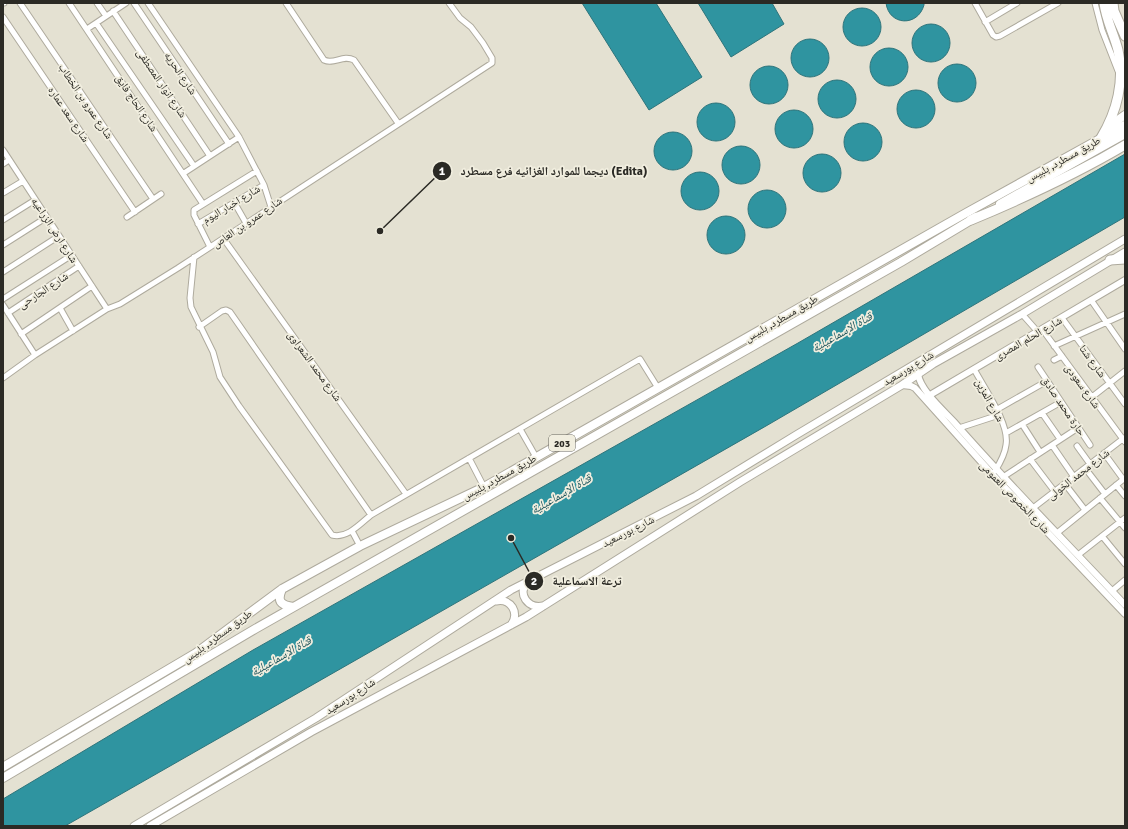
<svg xmlns="http://www.w3.org/2000/svg" width="1128" height="829" font-family="Signika,'Noto Naskh Arabic',sans-serif">
  <style>
    .water { fill: #2f94a0; stroke: #2e747b }
    .lines { fill: none; stroke-linecap: round; stroke-linejoin: round }
    .minor-casing { stroke: #aeaa9d; stroke-width: 7 }
    .tertiary-casing { stroke: #aeaa9d; stroke-width: 8 }
    .secondary-casing { stroke: #aeaa9d; stroke-width: 9 }
    .primary-casing { stroke: #aeaa9d; stroke-width: 10 }
    .motorway-casing { stroke: #aeaa9d; stroke-width: 11 }
    .minor { stroke: #fff; stroke-width: 5 }
    .tertiary { stroke: #fff; stroke-width: 6 }
    .secondary { stroke: #fff; stroke-width: 7 }
    .primary { stroke: #fff; stroke-width: 8 }
    .motorway { stroke: #fff; stroke-width: 9 }
    .labels { text-anchor: middle; stroke-width: 3.5; stroke-linejoin: round; paint-order: stroke }
    .shield { fill: #f1eedf; stroke: #66655d; stroke-width: 1 }
    .shield-label { font-size: 10px; font-weight: bold; fill: #2b2a25 }
    .street-label { font-size: 11px; fill: #2b2a25; stroke: #f1eedf }
    .water-label { font-size: 12px; font-style: italic; fill: #1d545b; stroke: #f1eedf }
    .leader { fill: none; stroke: #2b2a25; stroke-width: 1.5 }
    .callout-dot { fill: #2b2a25; stroke: #f1eedf; stroke-width: 1.5 }
    .mark-label { font-size: 12px; text-anchor: middle; font-weight: bold; fill: #fff }
    .callout-label { font-size: 12px; text-anchor: middle; font-weight: bold; fill: #2b2a25; stroke: #f1eedf; stroke-width: 3.5; stroke-linejoin: round; paint-order: stroke }
  </style>
  <rect width="100%" height="100%" fill="#e4e1d2"/>
  <path class="water" d="M 582,3 L 656,3 L 702,77 L 649,110 Z
    M 698,3 L 772,3 L 784,24 L 731,57 Z
    M 886,3 L 924,3 L 924,5 C 918,27 889,26 886,3 Z
    M843 27a19 19 0 1 1 38 0a19 19 0 1 1-38 0Z
    M912 43a19 19 0 1 1 38 0a19 19 0 1 1-38 0Z
    M791 58a19 19 0 1 1 38 0a19 19 0 1 1-38 0Z
    M870 67a19 19 0 1 1 38 0a19 19 0 1 1-38 0Z
    M938 83a19 19 0 1 1 38 0a19 19 0 1 1-38 0Z
    M750 85a19 19 0 1 1 38 0a19 19 0 1 1-38 0Z
    M818 99a19 19 0 1 1 38 0a19 19 0 1 1-38 0Z
    M897 109a19 19 0 1 1 38 0a19 19 0 1 1-38 0Z
    M697 122a19 19 0 1 1 38 0a19 19 0 1 1-38 0Z
    M775 129a19 19 0 1 1 38 0a19 19 0 1 1-38 0Z
    M844 142a19 19 0 1 1 38 0a19 19 0 1 1-38 0Z
    M654 151a19 19 0 1 1 38 0a19 19 0 1 1-38 0Z
    M722 165a19 19 0 1 1 38 0a19 19 0 1 1-38 0Z
    M803 173a19 19 0 1 1 38 0a19 19 0 1 1-38 0Z
    M 1125,154 L 1125,217 L 766,426 L 65,826 L 3,826 L 3,799 L 253,650 L 798,343 Z
    M681 191a19 19 0 1 1 38 0a19 19 0 1 1-38 0Z
    M748 209a19 19 0 1 1 38 0a19 19 0 1 1-38 0Z
    M707 235a19 19 0 1 1 38 0a19 19 0 1 1-38 0Z"/>
  <g class="lines">
    <defs>
      <path id="minor" d="M 3,3 L 4,3
        M 20,3 L 153,199
        M 69,3 L 203,204
        M 97,3 L 106,16
        M 134,3 L 229,144
        M 148,3 L 239,137 L 264,185 L 271,207
        M 286,3 L 324,60 C 334,65 343,54 354,60 L 398,123
        M 975,3 L 993,35 L 996,37 L 1000,36 L 1058,3
        M 1095,3 L 1102,30 L 1118,71
        M 113,11 L 210,156
        M 3,17 L 135,212
        M 985,22 L 1017,3
        M 96,23 L 194,166
        M 87,29 L 126,3
        M 3,150 L 107,309
        M 3,164 L 9,160
        M 184,173 L 239,137
        M 3,193 L 23,181
        M 234,202 L 246,223
        M 127,217 L 161,194
        M 3,220 L 35,200
        M 198,224 L 264,185
        M 223,238 L 406,494
        M 3,245 L 47,217
        M 210,247 L 194,215 L 194,210 L 257,171
        M 194,257 L 190,298 L 191,307 L 213,352 L 220,377 L 239,406 L 332,535 C 347,539 360,524 371,515 L 640,359 L 658,388
        M 3,272 L 59,236
        M 3,299 L 72,255
        M 1091,300 L 1125,349
        M 3,305 L 35,355
        M 60,308 L 73,331
        M 8,313 L 79,266
        M 1022,314 L 1038,332
        M 1062,318 L 1125,404
        M 199,327 L 222,311 L 226,310 L 230,312 L 371,515
        M 1042,329 L 1125,442
        M 21,334 L 92,286
        M 1054,346 L 1125,314
        M 1054,360 L 1062,356
        M 1038,367 L 1090,445
        M 974,369 C 984,388 1010,424 1006,445 C 1005,454 1000,463 995,471
        M 3,378 L 35,355 L 107,309 L 120,304 L 178,268 L 492,63 L 492,58 L 483,43 L 471,27 L 460,18 L 449,3
        M 1092,397 L 1125,371
        M 996,410 L 1047,381
        M 1042,413 L 1060,439
        M 1022,424 L 1040,452
        M 959,428 L 999,415
        M 520,429 L 536,457
        M 1006,433 L 1061,402
        M 1052,445 L 1074,477
        M 1077,446 L 1090,464
        M 1104,453 L 1123,479
        M 469,458 L 484,487
        M 1030,459 L 1055,492
        M 1085,468 L 1105,494
        M 1003,477 L 1078,428
        M 1065,484 L 1085,510
        M 1116,485 L 1125,496
        M 1100,498 L 1125,528
        M 1033,508 L 1124,438
        M 352,531 L 360,546
        M 1057,533 L 1125,478
        M 1102,536 L 1125,564
        M 1078,555 L 1125,518
        M 1112,591 L 1125,580"/>
      <path id="tertiary" d="M 918,374 C 920,390 944,411 954,422 C 1009,485 1068,544 1125,605
        M 902,385 L 911,386 L 915,388 L 993,475 L 1125,614
        M 930,395 L 1125,280"/>
      <path id="secondary" d="M 527,582 C 517,594 528,609 543,606
        M 496,601 C 511,598 520,613 511,625
        M 134,826 L 316,718 L 511,590 L 696,496 L 796,435 L 1125,239
        M 150,826 L 311,732 L 526,617 L 740,482 L 902,385 L 933,364 L 1022,314 L 1125,252"/>
      <path id="primary" d="M 1110,133 L 1115,122 L 1125,115
        M 1000,204 L 1125,134
        M 282,589 C 277,601 280,605 293,607
        M 3,767 L 196,653 L 282,589 L 360,546 L 484,487 L 966,213 L 1125,125
        M 3,778 L 255,629 L 901,262 L 976,217"/>
      <path id="motorway" d="M 1113,3 L 1114,11 L 1125,36
        M 1101,138 C 1117,112 1125,80 1118,50 C 1114,34 1106,20 1104,3
        M 971,220 C 1024,198 1076,174 1125,145
        M 1110,260 L 1125,259"/>
    </defs>
    <use href="#minor" class="minor-casing"/>
    <use href="#tertiary" class="tertiary-casing"/>
    <use href="#secondary" class="secondary-casing"/>
    <use href="#primary" class="primary-casing"/>
    <use href="#motorway" class="motorway-casing"/>
    <use href="#minor" class="minor"/>
    <use href="#tertiary" class="tertiary"/>
    <use href="#secondary" class="secondary"/>
    <use href="#primary" class="primary"/>
    <use href="#motorway" class="motorway"/>
  </g>
  <g class="labels">
    <rect class="shield" x="549" y="435" width="26" height="16" rx="3"/>
    <g class="shield-label">
      <text x="562" y="447">203</text>
    </g>
    <g class="street-label">
      <text transform="translate(181 73) rotate(56)" y="4">شارع الحريه</text>
      <text transform="translate(162 83) rotate(56)" y="4">شارع انوار المصطفى</text>
      <text transform="translate(86 101) rotate(56)" y="4">شارع عمرو بن الخطاب</text>
      <text transform="translate(137 103) rotate(56)" y="4">شارع الحاج فايق</text>
      <text transform="translate(69 114) rotate(56)" y="4">شارع سعد عماره</text>
      <text transform="translate(1063 159) rotate(-29)" y="4">طريق مسطرد, بلبيس</text>
      <text transform="translate(231 204) rotate(-31)" y="4">شارع اخبار اليوم</text>
      <text transform="translate(247 222) rotate(-34)" y="4">شارع عمرو بن العاص</text>
      <text transform="translate(55 230) rotate(57)" y="4">شارع ارض الزراعيه</text>
      <text transform="translate(43 290) rotate(-33)" y="4">شارع الجارحى</text>
      <text transform="translate(781 318) rotate(-30)" y="4">طريق مسطرد, بلبيس</text>
      <text transform="translate(1028 338) rotate(-30)" y="4">شارع الحلم المصرى</text>
      <text transform="translate(1093 361) rotate(54)" y="4">شارع شتا</text>
      <text transform="translate(315 366) rotate(54)" y="4">شارع محمد الشعراوى</text>
      <text transform="translate(908 368) rotate(-31)" y="4">شارع بورسعيد</text>
      <text transform="translate(1083 386) rotate(54)" y="4">شارع سعودى</text>
      <text transform="translate(990 400) rotate(61)" y="4">شارع المزين</text>
      <text transform="translate(1064 406) rotate(56)" y="4">حارة محمد صادق</text>
      <text transform="translate(1078 474) rotate(-38)" y="4">شارع محمد الخولى</text>
      <text transform="translate(499 477) rotate(-29)" y="4">طريق مسطرد, بلبيس</text>
      <text transform="translate(1015 497) rotate(46)" y="4">شارع الخصوص العمومى</text>
      <text transform="translate(628 531) rotate(-27)" y="4">شارع بورسعيد</text>
      <text transform="translate(217 636) rotate(-36)" y="4">طريق مسطرد, بلبيس</text>
      <text transform="translate(350 696) rotate(-33)" y="4">شارع بورسعيد</text>
    </g>
    <g class="water-label">
      <text transform="translate(842 332) rotate(-30)" y="4">قناة الإسماعيلية</text>
      <text transform="translate(561 494) rotate(-30)" y="4">قناة الإسماعيلية</text>
      <text transform="translate(281 656) rotate(-30)" y="4">قناة الإسماعيلية</text>
    </g>
  </g>
  <path class="leader" d="M380 231L442 171M511 538L534 581"/>
  <g class="callout-dot">
    <circle cx="380" cy="231" r="4"/>
    <circle cx="511" cy="538" r="4"/>
    <circle cx="442" cy="171" r="10"/>
    <circle cx="534" cy="581" r="10"/>
  </g>
  <g class="mark-label">
    <text x="442" y="175">1</text>
    <text x="534" y="585">2</text>
  </g>
  <g class="callout-label">
    <text x="554" y="175">ديجما للموارد الغزائيه فرع مسطرد (Edita)</text>
    <text x="587" y="585">ترعة الاسماعلية</text>
  </g>
  <rect width="1128" height="829" fill="none" stroke="#2b2a25" stroke-width="8"/>
</svg>
